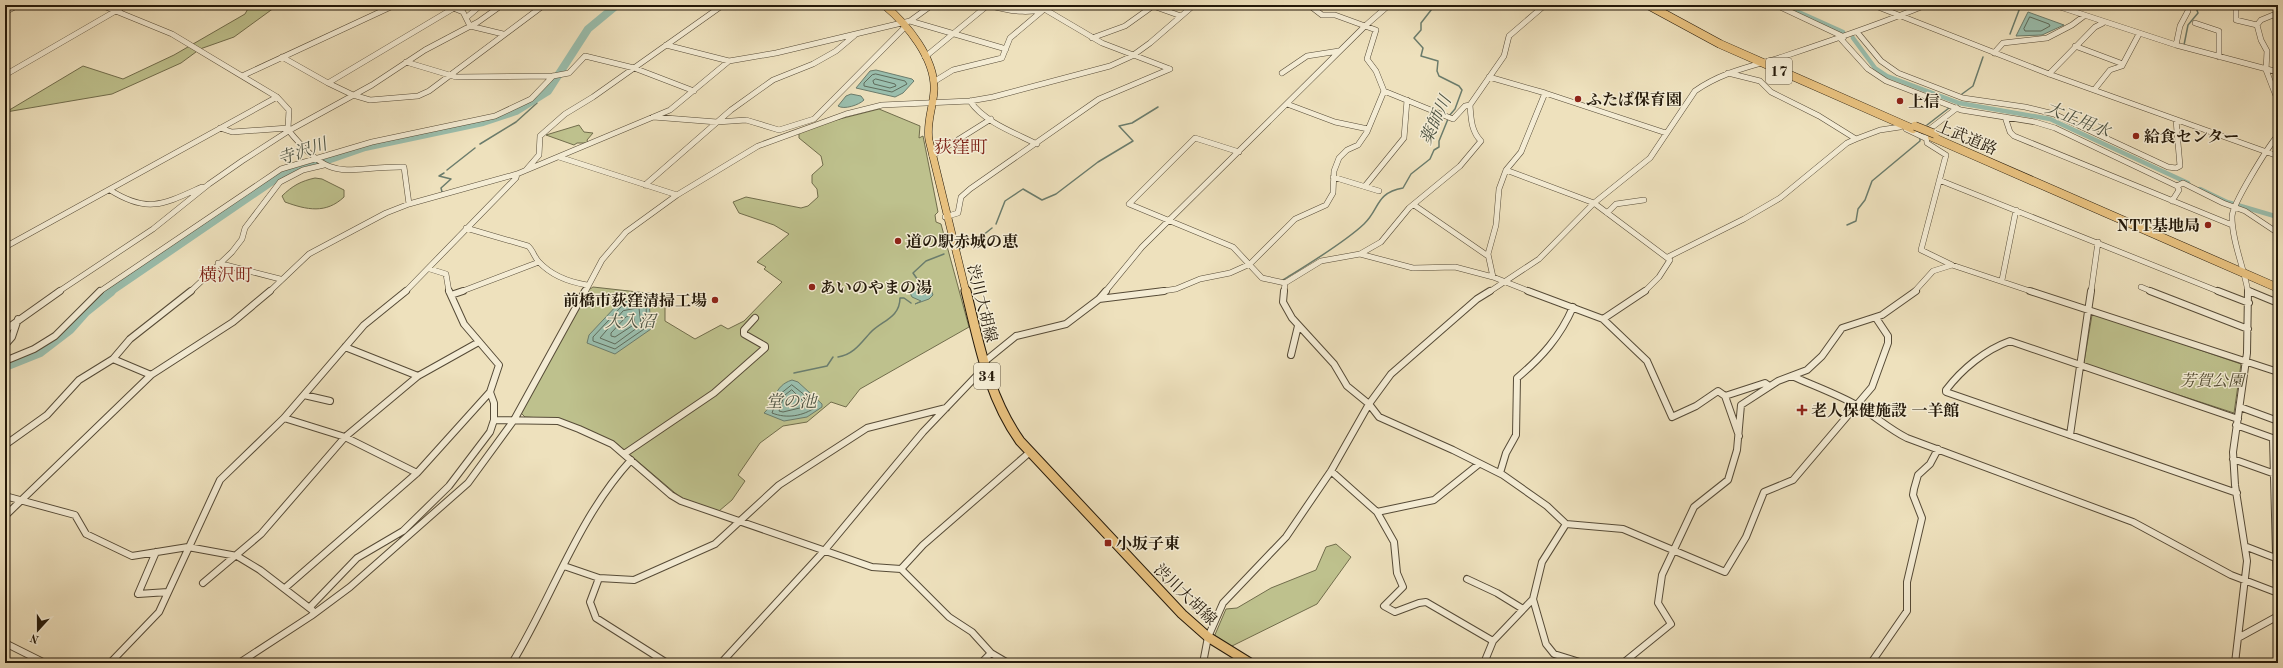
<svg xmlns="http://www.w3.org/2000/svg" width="2283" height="668" font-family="'Old Standard TT','Noto Serif JP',serif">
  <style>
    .green { fill: #bec18d; stroke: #716d4c }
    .water { fill: #9abead; stroke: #6b7c6c }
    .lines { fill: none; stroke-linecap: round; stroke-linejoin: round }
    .shore { stroke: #5f6c5c; stroke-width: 1 }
    .stream { stroke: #6b7c6c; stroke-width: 1.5 }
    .canal { stroke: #9abead; stroke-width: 4.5 }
    .river-far1 { stroke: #9abead; stroke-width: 8 }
    .river { stroke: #9abead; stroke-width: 10 }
    .minor-far1-casing { stroke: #564b37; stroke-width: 6 }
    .minor-casing { stroke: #564b37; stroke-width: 8 }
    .major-far1-casing { stroke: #24190a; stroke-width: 8 }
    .major-casing { stroke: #24190a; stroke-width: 11 }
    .highway-casing { stroke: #24190a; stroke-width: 9 }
    .minor-far1 { stroke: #f4ecd4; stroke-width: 5 }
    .minor { stroke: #f4ecd4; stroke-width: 6 }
    .major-far1 { stroke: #e7c07e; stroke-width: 7 }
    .major { stroke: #e7c07e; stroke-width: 9 }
    .highway { stroke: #e7c07e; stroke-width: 8 }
    .highway-bridge-casing { stroke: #24190a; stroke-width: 9; stroke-linecap: butt }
    .highway-bridge { stroke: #e7c07e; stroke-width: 8 }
    .poi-dot { fill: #8f2418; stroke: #f4ecd4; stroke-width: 1.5 }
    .labels { text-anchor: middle; stroke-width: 3; stroke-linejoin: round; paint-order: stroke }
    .shield { fill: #f4ecd4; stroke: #625847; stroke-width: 1 }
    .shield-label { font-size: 15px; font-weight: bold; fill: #24190a }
    .poi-label { font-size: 16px; font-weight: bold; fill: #24190a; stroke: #f4ecd4; text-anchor: start }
    .street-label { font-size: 16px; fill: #24190a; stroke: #f4ecd4 }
    .park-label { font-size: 16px; font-style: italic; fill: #524b31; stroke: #f4ecd4 }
    .water-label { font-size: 17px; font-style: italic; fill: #4d5343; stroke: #f4ecd4 }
    .quarter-label { font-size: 18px; fill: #7a1f14; stroke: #f4ecd4 }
  </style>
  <rect width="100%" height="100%" fill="#eee1bd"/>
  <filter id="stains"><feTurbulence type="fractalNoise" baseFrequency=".005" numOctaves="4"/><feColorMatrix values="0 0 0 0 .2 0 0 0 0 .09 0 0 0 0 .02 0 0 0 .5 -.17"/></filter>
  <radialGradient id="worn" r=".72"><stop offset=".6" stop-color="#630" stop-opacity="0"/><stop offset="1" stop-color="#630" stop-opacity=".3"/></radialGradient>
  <path class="green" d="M 250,5 L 278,5 L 234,37 L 200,49 L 181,63 L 112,94 L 6,112 L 83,66 L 123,79 L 174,55 L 245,14 Z
    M 879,109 L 920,126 L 919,138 L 923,136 L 938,212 L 935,215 L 936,222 L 941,224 L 969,327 L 860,389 L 846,407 L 831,402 L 807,422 L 783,426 L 760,443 L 738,475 L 745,481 L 732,500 L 719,511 L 681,498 L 615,442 L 559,419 L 525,417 L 521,413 L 587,291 L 593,287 L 665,295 L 665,321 L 695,339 L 721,325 L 728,329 L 744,321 L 782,282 L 764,269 L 766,267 L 757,262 L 789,234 L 774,225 L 739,213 L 733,202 L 746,197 L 801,208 L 808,206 L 818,197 L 817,189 L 812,183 L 812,175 L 823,165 L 821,156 L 799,138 L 799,133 L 820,124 Z
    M 579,125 L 584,132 L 593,133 L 587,140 L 588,143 L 577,143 L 574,145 L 546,135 Z
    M 315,178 L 322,179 L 344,190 L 344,197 C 326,214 307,210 285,202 L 282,196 C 292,186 301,181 315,178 Z
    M 2095,314 L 2241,364 L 2234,413 L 2087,365 L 2084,362 L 2092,315 Z
    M 1336,544 L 1351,557 L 1317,604 L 1230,647 L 1214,637 L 1226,609 L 1237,608 L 1271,588 L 1316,570 L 1326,547 Z"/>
  <path class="water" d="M 2028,12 L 2064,25 L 2042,35 L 2016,36 Z
    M 876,70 L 912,79 L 914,81 L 903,93 L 895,97 L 856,88 L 870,71 Z
    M 851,94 L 861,96 L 864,100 C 859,105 844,110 838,106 L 846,96 Z
    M 918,281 L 926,283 L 923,289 L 931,290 L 933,295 L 929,299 L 915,304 L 921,301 L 912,297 L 910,293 L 918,289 Z
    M 639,299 L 649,300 L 651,329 L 615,354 L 587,343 L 589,335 L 619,303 Z
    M 792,380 L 798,382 L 822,404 L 822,407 L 807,417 L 784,421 L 764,413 C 776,402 773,386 792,380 Z"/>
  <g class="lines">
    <path class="shore" d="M 2030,17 L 2049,24 L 2050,26 L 2041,31 L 2025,31 L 2024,29 Z
      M 876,74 L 905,81 L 907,84 L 892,92 L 864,86 L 864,83 L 872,75 Z
      M 876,79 L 895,84 L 896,86 L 890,88 L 874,84 L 873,81 Z
      M 639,303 L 646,305 L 647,327 L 615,349 L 593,341 L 593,337 L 621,307 Z
      M 639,308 L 641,325 L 615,344 L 600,338 L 623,311 Z
      M 633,315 L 635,324 L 615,337 L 611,336 L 611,333 L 626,317 Z
      M 792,385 L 816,404 L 816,407 C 803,416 787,419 772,413 L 778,396 Z
      M 792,390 L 808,406 L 783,412 L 779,411 L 784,396 Z"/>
    <path class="stream" d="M 1435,5 L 1421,23 L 1421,30 L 1414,38 L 1423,48 L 1421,56 L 1438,61 L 1437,71 L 1439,76 L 1459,86 L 1462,90 L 1455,109 L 1449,116
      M 2010,34 L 2021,5
      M 2184,45 L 2188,25 L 2198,13 L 2195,5
      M 1962,94 L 1973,86 L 1983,57
      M 1927,125 L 1949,108
      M 480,144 L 516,122 L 537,103 L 534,101
      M 447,170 L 475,148
      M 442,192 L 441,188 L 451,179 L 439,176 L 444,173
      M 996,224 L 1005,201 L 1023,189 L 1042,200 L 1056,194 L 1098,162 L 1133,141 L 1119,126 L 1132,123 L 1158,107
      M 1847,225 L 1856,221 L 1858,209 L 1865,200 L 1872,181 L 1920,141 L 1920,138
      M 959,249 L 972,244 L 992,228
      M 1283,280 C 1307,265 1344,243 1364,224 C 1380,209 1375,193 1403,188 L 1411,174 L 1430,159 L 1434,150 L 1439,147 L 1439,141 L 1448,119
      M 920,283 L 913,273 L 926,261 L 944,254
      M 838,357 C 853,355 861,343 870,333 C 881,321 900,318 900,298 L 904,298 L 911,303
      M 794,373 L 827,366 L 833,357"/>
    <path class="canal" d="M 1783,5 L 1843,32
      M 1853,38 L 1875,68 L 1887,76 L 1959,103 L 2050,119 L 2188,183
      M 2200,189 L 2227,202 L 2278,217"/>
    <path class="river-far1" d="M 110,292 L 290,169 L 316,164 L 365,147 L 483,122 L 516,111 L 548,91 L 588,29 L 617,5"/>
    <path class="river" d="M 5,366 L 40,352 L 70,329 L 86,311 L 111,291"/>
    <defs>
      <path id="minor-far1" d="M 101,5 L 172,34 L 277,97 L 289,110 L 288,128 L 290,130
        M 446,5 L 463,12 L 470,26
        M 988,5 C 1012,12 1033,15 1057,5
        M 1309,5 L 1322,15 L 1335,15 L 1376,30 L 1367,59 L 1376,71 L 1384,91 L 1453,119 L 1465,106 L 1470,105
        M 1776,5 L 1844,37
        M 1873,5 L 2049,74 L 2278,156
        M 2054,5 L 2176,45 L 2278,72
        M 2236,5 L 2236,20 L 2257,25
        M 1046,10 L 1102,43 L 1170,69
        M 5,12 L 18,5
        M 2278,13 L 2261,20 L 2257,25 L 2261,40 L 2267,51 L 2266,70 L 2278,101
        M 467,17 L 481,5
        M 910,21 L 1006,49
        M 2195,23 L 2219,31 L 2219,57
        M 470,26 L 503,34
        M 1857,32 L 1881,61 L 1898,73 L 1963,98 L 2025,107 L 2054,114 L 2168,167 L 2176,168 L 2180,166 L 2176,120
        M 1092,38 L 1125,26 L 1153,6 L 1181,16
        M 1840,38 L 1868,69 L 1886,81 L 1961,110 L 2035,122 L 2055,128 L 2177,186 L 2179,190 L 2172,201
        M 666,45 L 729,61
        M 2176,45 L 2180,26 L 2188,11 L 2188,5
        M 2075,46 L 2123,64
        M 1994,53 L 2003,43 L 2047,38 L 2072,25 L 2084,16
        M 282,57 L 328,83 L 353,95 L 370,100 L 418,96 L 429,91 L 544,5
        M 925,57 L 988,5
        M 406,62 L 456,77 L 553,76 L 569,73 L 585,56 L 634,68 L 694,91
        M 1282,73 L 1307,56 L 1339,51
        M 2049,74 L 2095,27 L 2103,23
        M 5,75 L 126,5
        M 242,76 L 395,5
        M 1489,77 L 1545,93 L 1666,133
        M 935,81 L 953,70 L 1002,58 L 1010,38 L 1042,11
        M 328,83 L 454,8
        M 2094,90 L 2110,70 L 2122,66 L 2139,34
        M 970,101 C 984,122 1015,133 1037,144
        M 1287,104 L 1335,122 L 1368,129
        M 1957,108 L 1926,132 L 1927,143 L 1946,155 L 1921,250 L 1952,265 L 2033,292
        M 653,117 L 717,122 L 746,120 L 779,130 L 814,119 L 906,26
        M 2005,117 L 2010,132 L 2014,136 L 2232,225
        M 220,128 L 232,132 L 288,128
        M 1906,129 L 1925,138
        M 289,131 C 334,186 343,166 404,167 L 409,204
        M 1856,139 L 1880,130 L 1900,127
        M 1239,152 L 1195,138 L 1129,204 L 1233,247 L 1262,278 L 1285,283
        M 932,156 L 991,119
        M 559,157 L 677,195
        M 526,170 L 539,155 L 540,136 L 565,114 L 593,97 L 723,5
        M 1506,170 L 1594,203 L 1670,260 L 1659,277 L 1644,292
        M 1333,177 L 1379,191
        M 1939,180 L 2220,292
        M 645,185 L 731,110 L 773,80 L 813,64 L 836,51 L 855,35
        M 1365,186 L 1404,138 L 1407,100
        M 2177,186 L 2183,183 L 2223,203 L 2245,211 L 2278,233
        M 110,190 C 148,214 164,204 202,187
        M 1414,205 L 1488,256
        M 1607,213 L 1616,204 L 1644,200
        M 945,217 L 958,213 L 961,197 L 970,189 L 1099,99 L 1170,69
        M 466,228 L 528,246 C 533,250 534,257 539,262 C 551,275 569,282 587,285
        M 5,247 L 277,97
        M 1360,254 L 1381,242 L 1409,208 L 1460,166 L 1481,141 C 1471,131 1471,118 1470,105 L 1504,56 L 1509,36 L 1545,5
        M 1668,257 L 1744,219 L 1780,198 L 1847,143 L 1856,139 L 1819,116 L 1771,92 L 1760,81 L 1728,73
        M 218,263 L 280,279
        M 430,269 L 446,274 L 449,292
        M 1493,277 L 1488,254 L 1496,225 L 1499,189 L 1506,170 L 1521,152 L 1545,93
        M 2002,280 L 2016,210
        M 2141,287 L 2153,292
        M 2248,290 L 2252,292
        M 58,292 L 153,229 L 209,184 L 242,161 L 290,130 L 372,85 L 425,50 L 478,22 L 502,5
        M 99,292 L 281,169 L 372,142 L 495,116 L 531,99 L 553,76
        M 190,292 L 232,252 L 242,239 L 245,228 L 280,182 L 303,170 L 324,165
        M 269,292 L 309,254 L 386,213 L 409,204 L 517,174 L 670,110 L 729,61 L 776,53 L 910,21 L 932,5
        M 405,292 L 516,178 L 517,174
        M 460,292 L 539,262
        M 585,292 L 602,260 L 626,232 L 677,195 L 758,146 L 846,114 L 882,105 L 970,101 L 993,97 L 1110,66 L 1132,56 L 1150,43 L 1194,5
        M 1105,292 L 1142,247 L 1365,26 L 1389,5
        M 1156,292 L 1176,289 L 1200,279 L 1230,273 L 1250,264 L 1295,219 L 1326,205 L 1333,193 L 1334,171 L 1339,158 L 1347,150 L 1358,145 L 1367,132 L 1384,91
        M 1284,292 L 1285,283 L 1321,261 L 1360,254 L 1413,268 L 1455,267 L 1493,277 L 1531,292
        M 1489,292 L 1539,259 L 1594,203 L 1650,158 L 1695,91 C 1723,71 1754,66 1785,56 C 1833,40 1880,24 1926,5
        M 1914,292 L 1933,271 L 1952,265
        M 2091,292 L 2098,242
        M 2248,292 C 2244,267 2232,242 2232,217 C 2232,204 2268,147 2278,135"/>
      <path id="minor" d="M 1284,291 L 1283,302 L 1292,318 L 1334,364 L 1347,386 L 1369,404 L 1379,417 L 1453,450 L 1503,475 L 1547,506 L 1566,524 L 1623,529 L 1725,572 L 1746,537 L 1764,492 L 1793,480 L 1872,387 L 1888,343 L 1888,336 L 1876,318
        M 1528,291 L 1603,319 L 1647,361 L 1672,417 L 1696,406 L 1718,391 L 1725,396 L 1739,436
        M 2030,291 L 2278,372
        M 2150,291 L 2248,329
        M 2218,291 L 2249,303
        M 2249,291 L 2278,303
        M 451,295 L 463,291
        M 1099,299 L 1164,291
        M 1603,319 L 1645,291
        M 5,330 L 60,291
        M 5,345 L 12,337 L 18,319
        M 345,347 L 418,376
        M 1291,355 L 1298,326
        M 113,359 L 151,375
        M 5,361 L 34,349 L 55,336 L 100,291
        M 984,362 L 1016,336 L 1066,324 L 1099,299 L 1106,291
        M 1792,376 C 1814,386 1837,394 1858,406 C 1875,416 1889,429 1907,438 L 2133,522 L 2231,575 L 2278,593
        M 304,395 L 330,401
        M 1725,396 L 1765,383 L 1769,386
        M 2240,407 L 2278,421
        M 284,418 L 345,437 L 417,473
        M 494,420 L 558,421 L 579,429 L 612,444 L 671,495 L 681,501 L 872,567 L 901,569 L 949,617 L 972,632 L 991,653 L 1008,663
        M 2236,425 L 2278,440
        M 2070,435 L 2091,291
        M 2273,438 L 2277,592
        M 5,445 L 47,415 L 79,380 L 113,359 L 130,339 L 191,291
        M 624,454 L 714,393 L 765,348 L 765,346 L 744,334 L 744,330 L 755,318
        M 2233,459 L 2275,474
        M 1331,471 L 1377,512 L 1394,542 L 1397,573 L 1403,587 L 1384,606 L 1395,612 L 1419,603 L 1426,602 L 1493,641
        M 1500,473 L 1506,453 L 1516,435 L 1517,378 C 1542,357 1560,337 1573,307
        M 2237,493 L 1946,392 L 1946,390 C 1962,369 1985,350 2010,341 L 2238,419
        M 5,496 L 75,515 L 86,534 L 132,556 L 188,547 L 237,556 L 260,570 L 312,610
        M 1377,512 L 1434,500 L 1479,464
        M 5,516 L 151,375 L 233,322 L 270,291
        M 2247,547 L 2278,559
        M 156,552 L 138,594 L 168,592
        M 564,566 L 599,578 L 634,580 L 715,544 L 779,485 L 867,428 L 946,408
        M 901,569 L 923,545 L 1030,452
        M 599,578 L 590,602 L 596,618 L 667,663
        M 1467,579 L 1497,593 L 1523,609
        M 203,583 L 261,534 L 345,437 L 418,376 L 477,343
        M 285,588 L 417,473 L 490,392
        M 1533,599 L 1546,644 L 1554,654 L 1583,663
        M 310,607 L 357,558 L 403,531 L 449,486 L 490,432 L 494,420 L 494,403 L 490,392 L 499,365 L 464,324 L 449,291
        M 2238,638 L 2278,616
        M 5,643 L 45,663
        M 110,663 L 159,612 L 220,480 L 284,418 L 364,325 L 406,291
        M 239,663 L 311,616 L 350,587 L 468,483 L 514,420 L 585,291
        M 512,663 C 553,596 577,519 631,460
        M 721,663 L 824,551 L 923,432 L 985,367
        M 981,663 L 991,653
        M 1203,663 L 1208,637 L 1223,603 L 1286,537 L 1331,471 L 1369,404 L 1391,374 L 1477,299 L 1490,291
        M 1484,663 L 1493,641 L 1533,599 L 1542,562 L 1566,524
        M 1623,663 L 1671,624 L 1658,603 L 1662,575 L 1694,507 L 1728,480 L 1737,450 L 1741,405 L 1778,381 L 1807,370 L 1822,356 L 1842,328 L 1882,315 L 1916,291
        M 1871,663 L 1907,611 L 1907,582 L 1922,518 L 1913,495 L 1914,489 L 1918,475 L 1930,464 L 1938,449
        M 2235,663 L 2247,561 L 2235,485 L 2233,452 L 2247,353 L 2248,291"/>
      <path id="major-far1" d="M 884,5 C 907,24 936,59 934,91 C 933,108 926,123 929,140 L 966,292"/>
      <path id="major" d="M 966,291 C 979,343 988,396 1020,441 L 1182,614 L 1208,637 L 1250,663"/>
      <path id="highway" d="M 1648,5 L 1720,44 L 1913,129
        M 1932,137 L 2278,288"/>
    </defs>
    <use href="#minor-far1" class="minor-far1-casing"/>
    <use href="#minor" class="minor-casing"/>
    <use href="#major-far1" class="major-far1-casing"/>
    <use href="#major" class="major-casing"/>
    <use href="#highway" class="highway-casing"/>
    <use href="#minor-far1" class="minor-far1"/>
    <use href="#minor" class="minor"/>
    <use href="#major-far1" class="major-far1"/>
    <use href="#major" class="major"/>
    <use href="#highway" class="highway"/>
    <defs>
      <path id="highway-bridge" d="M 1915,126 L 1935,134"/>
    </defs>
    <use href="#highway-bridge" class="highway-bridge-casing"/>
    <use href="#highway-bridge" class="highway-bridge"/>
  </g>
  <g class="poi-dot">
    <circle cx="1578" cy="99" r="4"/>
    <circle cx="1900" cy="101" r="4"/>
    <circle cx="2136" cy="136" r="4"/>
    <circle cx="2208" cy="225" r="4"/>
    <circle cx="898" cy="241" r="4"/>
    <circle cx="812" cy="287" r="4"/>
    <circle cx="715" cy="300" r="4"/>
    <path d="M1800 404h4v4h4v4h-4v4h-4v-4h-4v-4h4z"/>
    <rect x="1104" y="539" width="8" height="8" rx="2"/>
  </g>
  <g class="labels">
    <g class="shield">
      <rect x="1766" y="58" width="26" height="26" rx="3"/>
      <rect x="974" y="363" width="26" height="26" rx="3"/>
    </g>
    <g class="shield-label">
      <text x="1779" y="76">17</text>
      <text x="987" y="381">34</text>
    </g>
    <g class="poi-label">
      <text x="1586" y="105">ふたば保育園</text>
      <text x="1908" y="107">上信</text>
      <text x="2144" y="142">給食センター</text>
      <text x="2200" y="231" text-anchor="end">NTT基地局</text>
      <text x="906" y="247">道の駅赤城の恵</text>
      <text x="820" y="293">あいのやまの湯</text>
      <text x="707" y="306" text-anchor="end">前橋市荻窪清掃工場</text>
      <text x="1811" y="416">老人保健施設 一羊館</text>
      <text x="1116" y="549">小坂子東</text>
    </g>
    <g class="street-label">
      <text transform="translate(1967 137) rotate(23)" y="6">上武道路</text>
      <text transform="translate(983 303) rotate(76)" y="6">渋川大胡線</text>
      <text transform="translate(1186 594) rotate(44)" y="6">渋川大胡線</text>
    </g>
    <g class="park-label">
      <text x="2212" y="386">芳賀公園</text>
    </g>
    <g class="water-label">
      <text transform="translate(2078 119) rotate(22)" y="6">大正用水</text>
      <text transform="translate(1435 120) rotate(-65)" y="6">薬師川</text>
      <text transform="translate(302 151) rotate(-19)" y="6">寺沢川</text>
      <text x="630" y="327">大入沼</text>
      <text x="791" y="407">堂の池</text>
    </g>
    <g class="quarter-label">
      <text x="961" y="153">荻窪町</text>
      <text x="226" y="281">横沢町</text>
    </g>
  </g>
  <rect width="2283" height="668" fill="none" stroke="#eee1bd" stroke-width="20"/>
  <rect x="6" y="6" width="2271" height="656" fill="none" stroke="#24190a" stroke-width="2"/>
  <rect x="10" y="10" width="2263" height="648" fill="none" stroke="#24190a"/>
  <g transform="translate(38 630) rotate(201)" stroke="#f4ecd4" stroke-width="3" paint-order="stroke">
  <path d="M0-3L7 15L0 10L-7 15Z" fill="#24190a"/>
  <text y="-6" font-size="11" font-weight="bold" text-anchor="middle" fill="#24190a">N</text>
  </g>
  <rect width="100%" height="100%" filter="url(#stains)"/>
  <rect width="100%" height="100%" fill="url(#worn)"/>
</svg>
